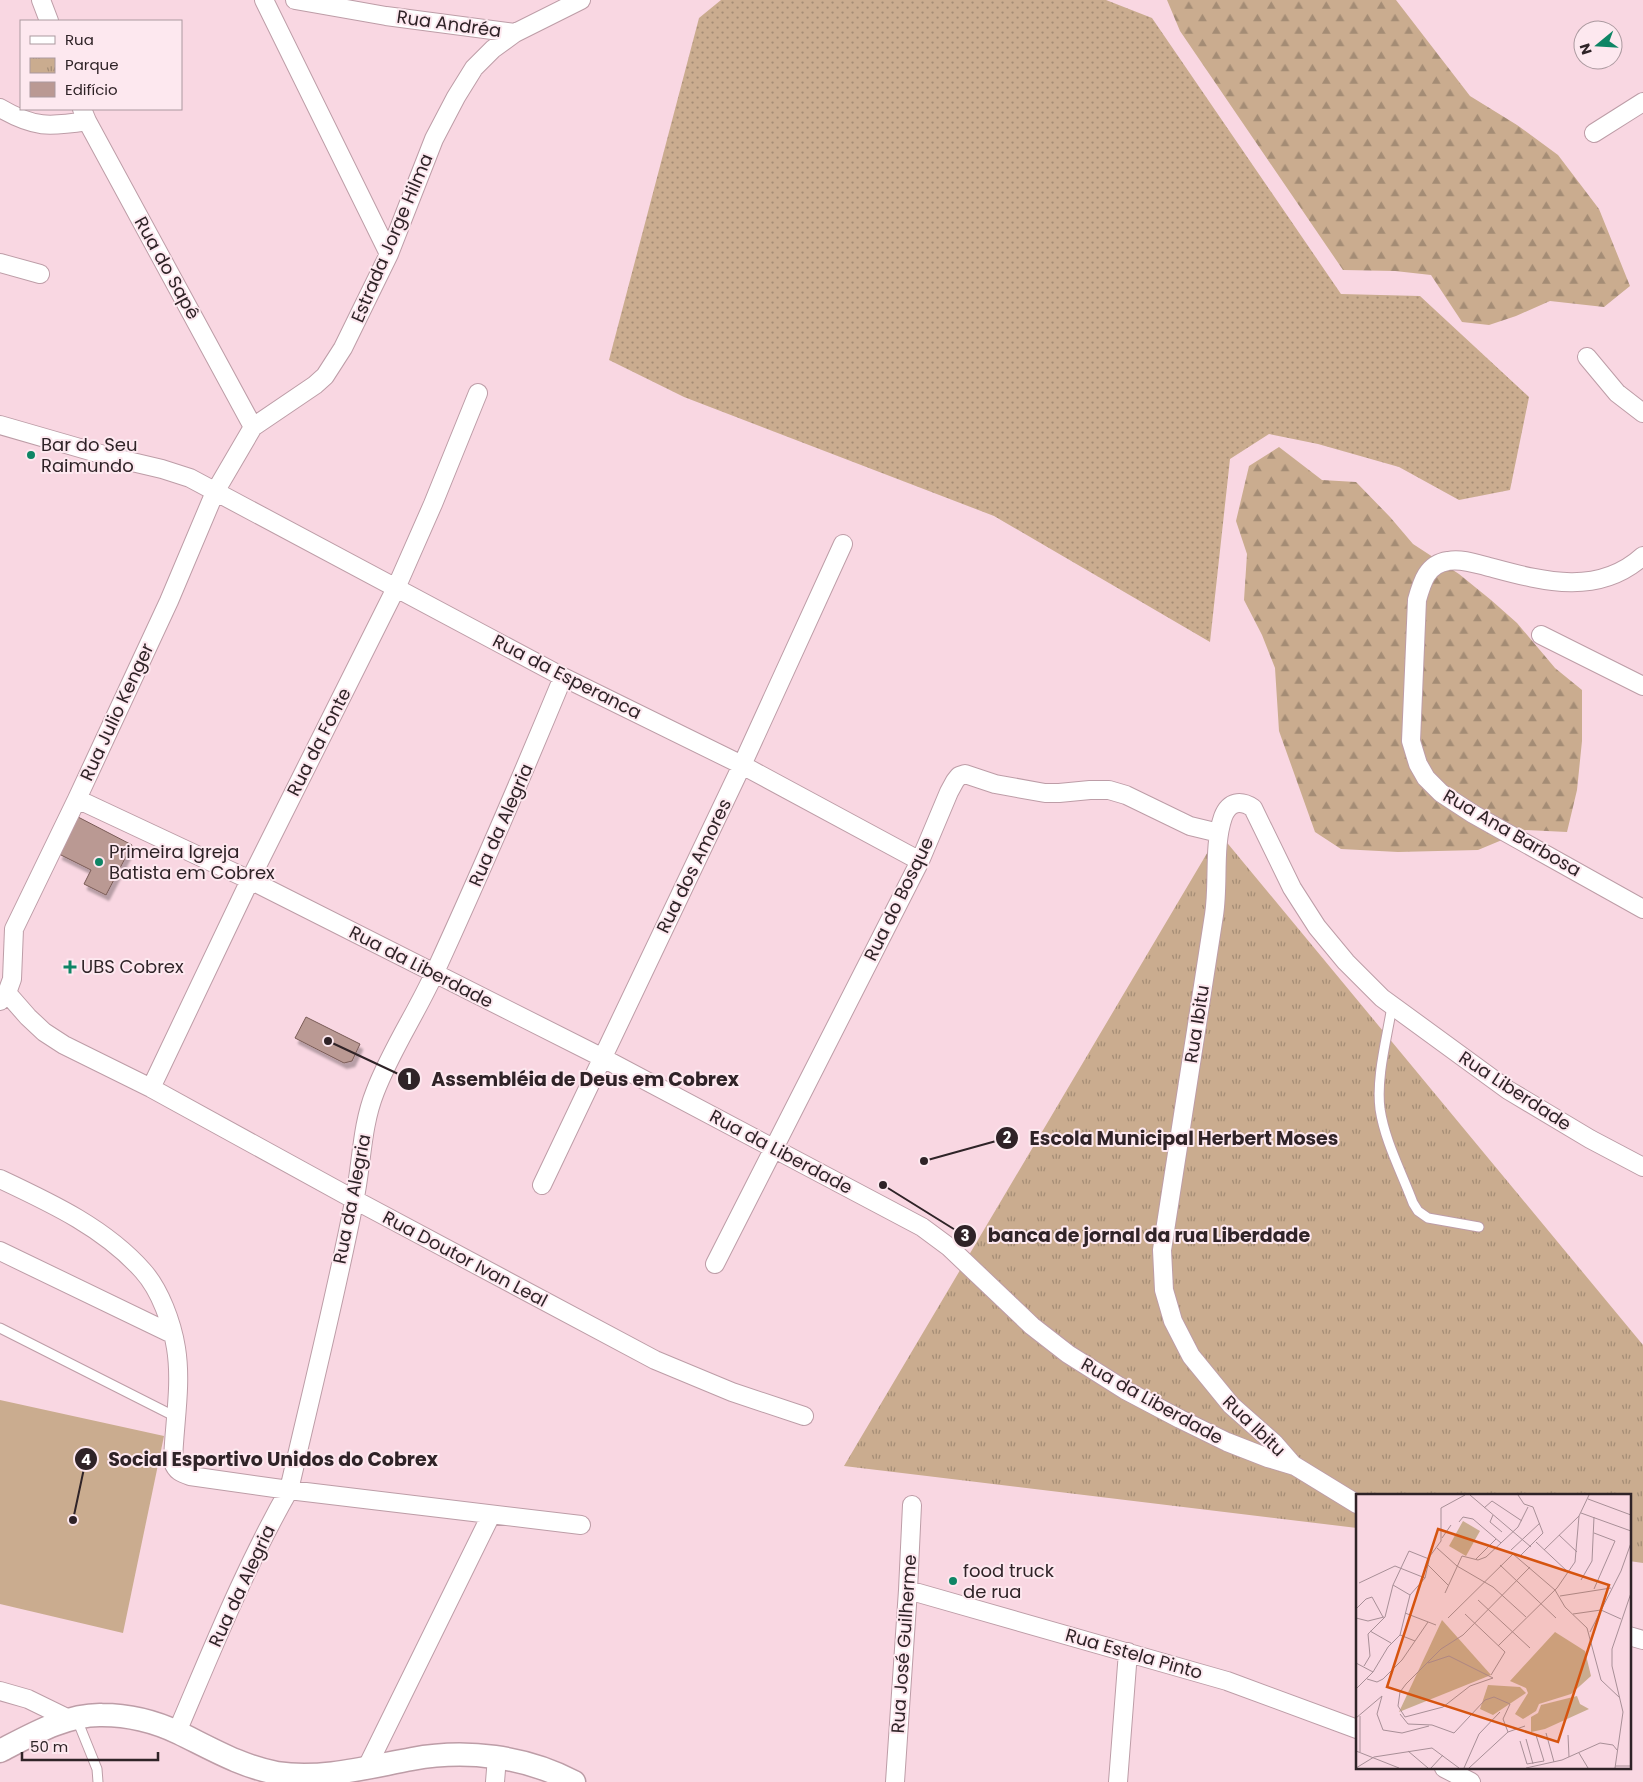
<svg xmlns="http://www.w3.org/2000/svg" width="1643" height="1782" font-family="Poppins,sans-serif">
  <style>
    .grass { fill: url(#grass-dots) }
    .forest { fill: url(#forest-firs) }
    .park { fill: url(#park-tufts) }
    .garden { fill: #caac8f }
    .building { fill: #ba9993; stroke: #795b56; filter: url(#shadow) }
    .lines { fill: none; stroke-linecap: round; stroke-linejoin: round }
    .service-casing { stroke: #bd9da7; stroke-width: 11 }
    .minor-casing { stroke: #bd9da7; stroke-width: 20 }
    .tertiary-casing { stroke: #bd9da7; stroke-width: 25 }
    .service { stroke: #fff; stroke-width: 9 }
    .minor { stroke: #fff; stroke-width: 18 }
    .tertiary { stroke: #fff; stroke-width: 22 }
    .poi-dot { fill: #0e8565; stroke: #fde8ef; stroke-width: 2 }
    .labels { text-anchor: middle; stroke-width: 4; stroke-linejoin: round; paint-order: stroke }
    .street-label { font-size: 18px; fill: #2f2327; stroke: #fde8ef }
    .poi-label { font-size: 18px; fill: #2f2327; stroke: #fde8ef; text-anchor: start }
    .inset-road { fill: none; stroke: #a88f97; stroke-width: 1 }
    .view { fill: #d6540f; fill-opacity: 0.15; stroke: #d6540f; stroke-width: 2.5 }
    .inset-edge { fill: none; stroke: #2f2327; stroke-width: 2.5 }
    .leader { fill: none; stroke: #2f2327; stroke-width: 2 }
    .callout-dot { fill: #2f2327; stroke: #fde8ef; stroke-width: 2 }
    .mark-label { font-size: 15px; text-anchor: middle; font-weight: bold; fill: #fff }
    .callout-label { font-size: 19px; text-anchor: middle; font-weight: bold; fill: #2f2327; stroke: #fde8ef; stroke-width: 4; stroke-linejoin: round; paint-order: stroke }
  </style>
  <defs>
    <pattern id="grass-dots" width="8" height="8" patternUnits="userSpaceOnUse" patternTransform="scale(1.25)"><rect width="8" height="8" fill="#caac8f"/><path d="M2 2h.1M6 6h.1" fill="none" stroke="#a48c75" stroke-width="1.8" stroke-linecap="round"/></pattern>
    <pattern id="forest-firs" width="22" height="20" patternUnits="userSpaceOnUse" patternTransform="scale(1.25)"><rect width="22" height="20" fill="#caac8f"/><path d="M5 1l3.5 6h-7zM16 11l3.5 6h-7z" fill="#a48c75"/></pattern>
    <pattern id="park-tufts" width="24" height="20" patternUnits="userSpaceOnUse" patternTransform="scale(1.25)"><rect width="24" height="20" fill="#caac8f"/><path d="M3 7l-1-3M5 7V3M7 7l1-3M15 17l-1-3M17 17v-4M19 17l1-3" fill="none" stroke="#a48c75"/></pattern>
    <filter id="shadow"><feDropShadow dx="3" dy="5.5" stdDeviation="1" flood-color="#0004"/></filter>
  </defs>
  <rect width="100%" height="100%" fill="#f9d7e2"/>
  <path class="grass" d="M 721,0 L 1106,0 L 1152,18 L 1341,294 L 1420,296 L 1529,397 L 1510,490 L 1459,500 L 1399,467 L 1318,444 L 1269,434 L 1230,459 L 1210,642 L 994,516 L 684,397 L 609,360 L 699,18 Z"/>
  <path class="forest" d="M 1167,0 L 1396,0 L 1470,96 L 1517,125 L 1558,155 L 1599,209 L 1630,286 L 1604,307 L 1550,301 L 1516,316 L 1489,325 L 1462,322 L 1431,275 L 1395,271 L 1343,270 L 1180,31 Z
    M 1279,447 L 1322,480 L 1356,482 L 1390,517 L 1413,544 L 1459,574 L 1491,600 L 1517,623 L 1555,668 L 1582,690 L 1582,741 L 1577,790 L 1567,832 L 1526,830 L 1478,850 L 1398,852 L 1341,849 L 1315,832 L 1279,731 L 1275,668 L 1262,635 L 1244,600 L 1247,554 L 1236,521 L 1249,466 Z"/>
  <path class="park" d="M 1219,833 L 1643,1345 L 1643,1563 L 1629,1561 L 1629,1496 L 1357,1496 L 1357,1528 L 844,1466 Z"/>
  <path class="garden" d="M 0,1400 L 164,1436 L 123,1633 L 0,1604 Z"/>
  <path class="building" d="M 78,817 L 132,845 L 106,895 L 84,884 L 91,870 L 59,854 Z
    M 306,1017 L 360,1044 L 352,1061 L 344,1063 L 295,1038 Z"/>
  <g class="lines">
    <defs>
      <path id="service" d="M 1392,1006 C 1387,1038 1376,1077 1380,1109 C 1385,1142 1402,1173 1413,1203 L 1418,1211 L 1428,1218 L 1479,1227
        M 0,1328 L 176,1417
        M 76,1717 L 97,1769 L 98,1782"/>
      <path id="minor" d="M 41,0 L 49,21
        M 264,0 L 389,254
        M 295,0 L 386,16 L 515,33
        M 0,108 C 34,128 49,127 87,121
        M 82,109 L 87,121 L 253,427
        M 1594,133 L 1643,102
        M 0,263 L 40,274
        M 1587,357 L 1617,393 L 1643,413
        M 0,425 L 111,457 L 162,469 L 190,478 L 563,677 L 742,765 L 920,861
        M 1643,556 C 1599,596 1545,582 1493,568 C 1480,565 1463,558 1448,561 C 1427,564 1422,582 1417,600 L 1411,741 L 1418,764 L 1426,778 L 1441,793 L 1473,814 L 1643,909
        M 1541,635 L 1643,686
        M 77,799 L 250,880 L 603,1058 L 922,1227 L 949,1247 L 1032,1326 L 1068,1354 L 1125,1390 L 1180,1419 L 1227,1442 L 1268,1458 L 1295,1466 L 1357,1504
        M 7,993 L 28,1017 L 44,1032 L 64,1045 L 151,1088 L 355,1200 L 655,1360 L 732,1392 L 804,1416
        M 0,1001 L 7,993 L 12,979 L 14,929 L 77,799 L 169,601 L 215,492 L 253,427 L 315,385 L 325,376 L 343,348 L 389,254 L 434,139 L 456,97 L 474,68 L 493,49 L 515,33 L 581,0
        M 151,1088 L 250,880 L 396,588 L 433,504 L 478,393
        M 0,1179 C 51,1203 105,1228 143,1271 C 160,1290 172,1323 176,1348 C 182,1385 174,1424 173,1462 C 176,1471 181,1473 190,1476 L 289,1490 L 581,1525
        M 542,1185 L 742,765 L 843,544
        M 0,1251 L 172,1334
        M 715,1264 L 920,861 L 949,792 L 955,781 L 959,776 L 965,774 L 995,784 L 1045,793 L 1059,793 L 1090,790 L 1109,790 L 1126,795 L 1190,826 L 1219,833
        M 1294,1466 L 1274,1443 L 1231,1405 L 1191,1356 L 1173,1321 L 1164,1290 L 1162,1250 C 1179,1138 1197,1027 1214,915 C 1219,884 1213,846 1223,817 C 1229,801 1241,800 1253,808 L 1292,888 L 1317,927 L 1346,962 L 1382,998 L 1508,1090 L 1590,1139 L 1643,1167
        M 908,1590 L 1227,1681 L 1357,1729
        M 1629,1636 L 1643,1640
        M 0,1691 L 28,1699 L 69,1719
        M 177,1732 C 212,1650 245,1567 289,1490 C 311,1394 335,1299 354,1202 C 362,1165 361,1127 375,1092 C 391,1050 417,1012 435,972 C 480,874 522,776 563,677
        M 1444,1768 L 1471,1782
        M 366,1769 L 491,1515
        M 495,1782 L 497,1757
        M 895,1782 L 908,1590 L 912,1505
        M 1118,1782 L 1128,1652"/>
      <path id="tertiary" d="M 0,1751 C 31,1735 67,1714 102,1715 C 128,1715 156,1722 179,1733 C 210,1748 242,1767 277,1773 C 322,1780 368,1767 412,1759 C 466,1749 525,1756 574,1782"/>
    </defs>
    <use href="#service" class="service-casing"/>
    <use href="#minor" class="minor-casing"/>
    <use href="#tertiary" class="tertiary-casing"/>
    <use href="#service" class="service"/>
    <use href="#minor" class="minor"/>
    <use href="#tertiary" class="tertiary"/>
  </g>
  <g class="poi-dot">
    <circle cx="31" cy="455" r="5"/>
    <circle cx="99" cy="862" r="5"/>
    <path d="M67.5 959.5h5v5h5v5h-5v5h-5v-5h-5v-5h5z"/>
    <circle cx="953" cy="1581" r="5"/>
  </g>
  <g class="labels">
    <g class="street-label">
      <text transform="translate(449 24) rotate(8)" y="6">Rua Andréa</text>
      <text transform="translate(392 238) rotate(-67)" y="6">Estrada Jorge Hilma</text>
      <text transform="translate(167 268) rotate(61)" y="6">Rua do Sapê</text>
      <text transform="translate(567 677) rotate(27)" y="6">Rua da Esperanca</text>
      <text transform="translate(117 712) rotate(-65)" y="6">Rua Julio Kenger</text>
      <text transform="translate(319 742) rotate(-63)" y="6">Rua da Fonte</text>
      <text transform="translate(501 825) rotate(-66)" y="6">Rua da Alegria</text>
      <text transform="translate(1512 833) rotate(30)" y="6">Rua Ana Barbosa</text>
      <text transform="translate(694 866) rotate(-64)" y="6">Rua dos Amores</text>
      <text transform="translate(899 899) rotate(-64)" y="6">Rua do Bosque</text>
      <text transform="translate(421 967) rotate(27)" y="6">Rua da Liberdade</text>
      <text transform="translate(1197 1024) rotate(-81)" y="6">Rua Ibitu</text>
      <text transform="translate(1515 1091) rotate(33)" y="6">Rua Liberdade</text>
      <text transform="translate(781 1152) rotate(28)" y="6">Rua da Liberdade</text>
      <text transform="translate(352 1199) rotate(-79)" y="6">Rua da Alegria</text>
      <text transform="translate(465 1259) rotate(28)" y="6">Rua Doutor Ivan Leal</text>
      <text transform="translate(1152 1401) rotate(29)" y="6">Rua da Liberdade</text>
      <text transform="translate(1254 1426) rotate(44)" y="6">Rua Ibitu</text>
      <text transform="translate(242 1586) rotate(-65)" y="6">Rua da Alegria</text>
      <text transform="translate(904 1644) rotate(-86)" y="6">Rua José Guilherme</text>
      <text transform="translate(1134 1654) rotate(16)" y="6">Rua Estela Pinto</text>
    </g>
    <g class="poi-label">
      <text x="41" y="451">Bar do Seu<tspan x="41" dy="21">Raimundo</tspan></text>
      <text x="109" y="858">Primeira Igreja<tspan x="109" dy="21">Batista em Cobrex</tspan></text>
      <text x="81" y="973">UBS Cobrex</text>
      <text x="963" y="1577">food truck<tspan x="963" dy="21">de rua</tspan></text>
    </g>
  </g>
  <g transform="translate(1356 1494)">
    <rect width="275" height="275" fill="#f9d7e2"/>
    <path d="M 199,138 L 229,157 L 235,182 L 215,200 L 183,210 L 180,217 L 167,225 L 159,220 L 172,199 L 170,194 L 154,187 Z" fill="#caac8f"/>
    <path d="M 132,191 L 164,193 L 170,199 L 137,221 L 124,215 ZM 221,202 L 224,210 L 233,215 L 189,235 L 175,238 L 175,223 L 182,219 L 185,211 Z" fill="#caac8f"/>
    <path d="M 86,126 L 135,181 L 43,218 Z" fill="#caac8f"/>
    <path d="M 107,27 L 124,37 L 110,62 L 93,52 Z" fill="#caac8f"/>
    <path class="inset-road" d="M 114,1 L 175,53M 162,1 L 168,10 L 177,13 L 187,39 L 163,63M 232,5 L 275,21M 128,14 L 136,7 L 166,27M 225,19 L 275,37M 137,21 L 134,28 L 146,38M 103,28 L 107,23 L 117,25 L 145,49M 238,39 L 259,47 L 238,95M 203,41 L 221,58M 86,44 L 95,31M 180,48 L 212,78M 81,54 L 101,72 L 137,93 L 170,123M 155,56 L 184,29M 188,56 L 223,22M 157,60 L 199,96 L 209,113 L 231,134 L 245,186 L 264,204M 120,65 L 140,45M 72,71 L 92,91M 144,71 L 200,124M 225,86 L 236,67 L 238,23M 3,89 L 39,72 L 69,84M 37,91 L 54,101M 89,99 L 106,62 L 122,66 L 130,63 L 162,33 L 172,13M 204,102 L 255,94M 122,106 L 174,154M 0,115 L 10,105 L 16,103 L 27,123M 49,119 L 80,131M 109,120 L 149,158 L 135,181M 217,120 L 245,116 L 265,125M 0,124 L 12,127 L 28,123M 92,124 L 157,60M 14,137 L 35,149M 234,138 L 265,77 L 275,49M 44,141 L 59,147M 142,152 L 201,94 L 219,68 L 223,22 L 233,1M 0,169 L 17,178M 72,169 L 93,162 L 137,184 L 114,192 L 87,213 L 49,223 L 42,212 L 44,198 L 50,190 L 85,155 L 107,141 L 174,73M 8,172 L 14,162 L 12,140 L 29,123 L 37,91 L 53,57 L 73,65M 11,185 L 21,188 L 27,185 L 46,166 L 72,128M 0,195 L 17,178 L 32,153 L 44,141 L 54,101 L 69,84 L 74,62 L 85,47 L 85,14 L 109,1M 44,220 L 52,230 L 76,231 L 98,239 L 129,206 L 138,203 L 154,210 L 147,225 L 152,238M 0,224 L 26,202 L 21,220 L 27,236 L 46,239 L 73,232M 190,239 L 198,268M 180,241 L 188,267M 212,241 L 213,263M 170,245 L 177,270M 164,247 L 171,270 L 188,267M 0,257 L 43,274M 52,257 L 72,274M 4,258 L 4,222M 223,259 L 232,274M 259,272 L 275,272M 0,274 L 18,263 L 76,254 L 103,274M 75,274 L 87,261M 108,274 L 123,240 L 144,218M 113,274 L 152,238 L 169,232M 170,274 L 206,266 L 244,249 L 257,251 L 261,256M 259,274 L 267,218 L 256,172 L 256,155 L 275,99"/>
    <path class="view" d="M 82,35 L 253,91 L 202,248 L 31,193 Z"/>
    <rect width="275" height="275" class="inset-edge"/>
  </g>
  <path class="leader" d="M328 1041L409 1079M924 1161L1007 1138M883 1185L965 1236M73 1520L86 1459"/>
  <g class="callout-dot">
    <circle cx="328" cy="1041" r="5"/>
    <circle cx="924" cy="1161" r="5"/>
    <circle cx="883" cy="1185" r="5"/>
    <circle cx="73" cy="1520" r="5"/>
    <circle cx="409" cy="1079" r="12"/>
    <circle cx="1007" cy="1138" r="12"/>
    <circle cx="965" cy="1236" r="12"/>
    <circle cx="86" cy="1459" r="12"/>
  </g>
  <g class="mark-label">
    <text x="409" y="1084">1</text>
    <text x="1007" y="1143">2</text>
    <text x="965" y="1241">3</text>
    <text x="86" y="1465">4</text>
  </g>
  <g class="callout-label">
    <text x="585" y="1086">Assembléia de Deus em Cobrex</text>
    <text x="1184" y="1145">Escola Municipal Herbert Moses</text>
    <text x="1149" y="1242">banca de jornal da rua Liberdade</text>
    <text x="273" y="1466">Social Esportivo Unidos do Cobrex</text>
  </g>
  <rect x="20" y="20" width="162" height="90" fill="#fde8ef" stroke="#ab999f"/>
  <rect x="30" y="36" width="25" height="8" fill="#ffffff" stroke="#ab999f"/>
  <text x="65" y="45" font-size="15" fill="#2f2327">Rua</text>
  <rect x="30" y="58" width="25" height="15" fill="url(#park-tufts)" stroke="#ab999f"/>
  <text x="65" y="70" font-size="15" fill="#2f2327">Parque</text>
  <rect x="30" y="82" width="25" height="15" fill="#ba9993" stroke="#ab999f"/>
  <text x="65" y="95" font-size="15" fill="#2f2327">Edifício</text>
  <g transform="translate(1598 45) rotate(252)"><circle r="24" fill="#fde8ef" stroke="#ab999f"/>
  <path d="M0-4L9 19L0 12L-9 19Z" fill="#0e8565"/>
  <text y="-8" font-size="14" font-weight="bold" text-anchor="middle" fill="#2f2327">N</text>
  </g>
  <path d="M22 1752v8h136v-8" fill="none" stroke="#2f2327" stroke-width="2.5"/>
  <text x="30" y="1752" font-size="15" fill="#2f2327" stroke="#fde8ef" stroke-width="4" paint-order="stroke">50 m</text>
</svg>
